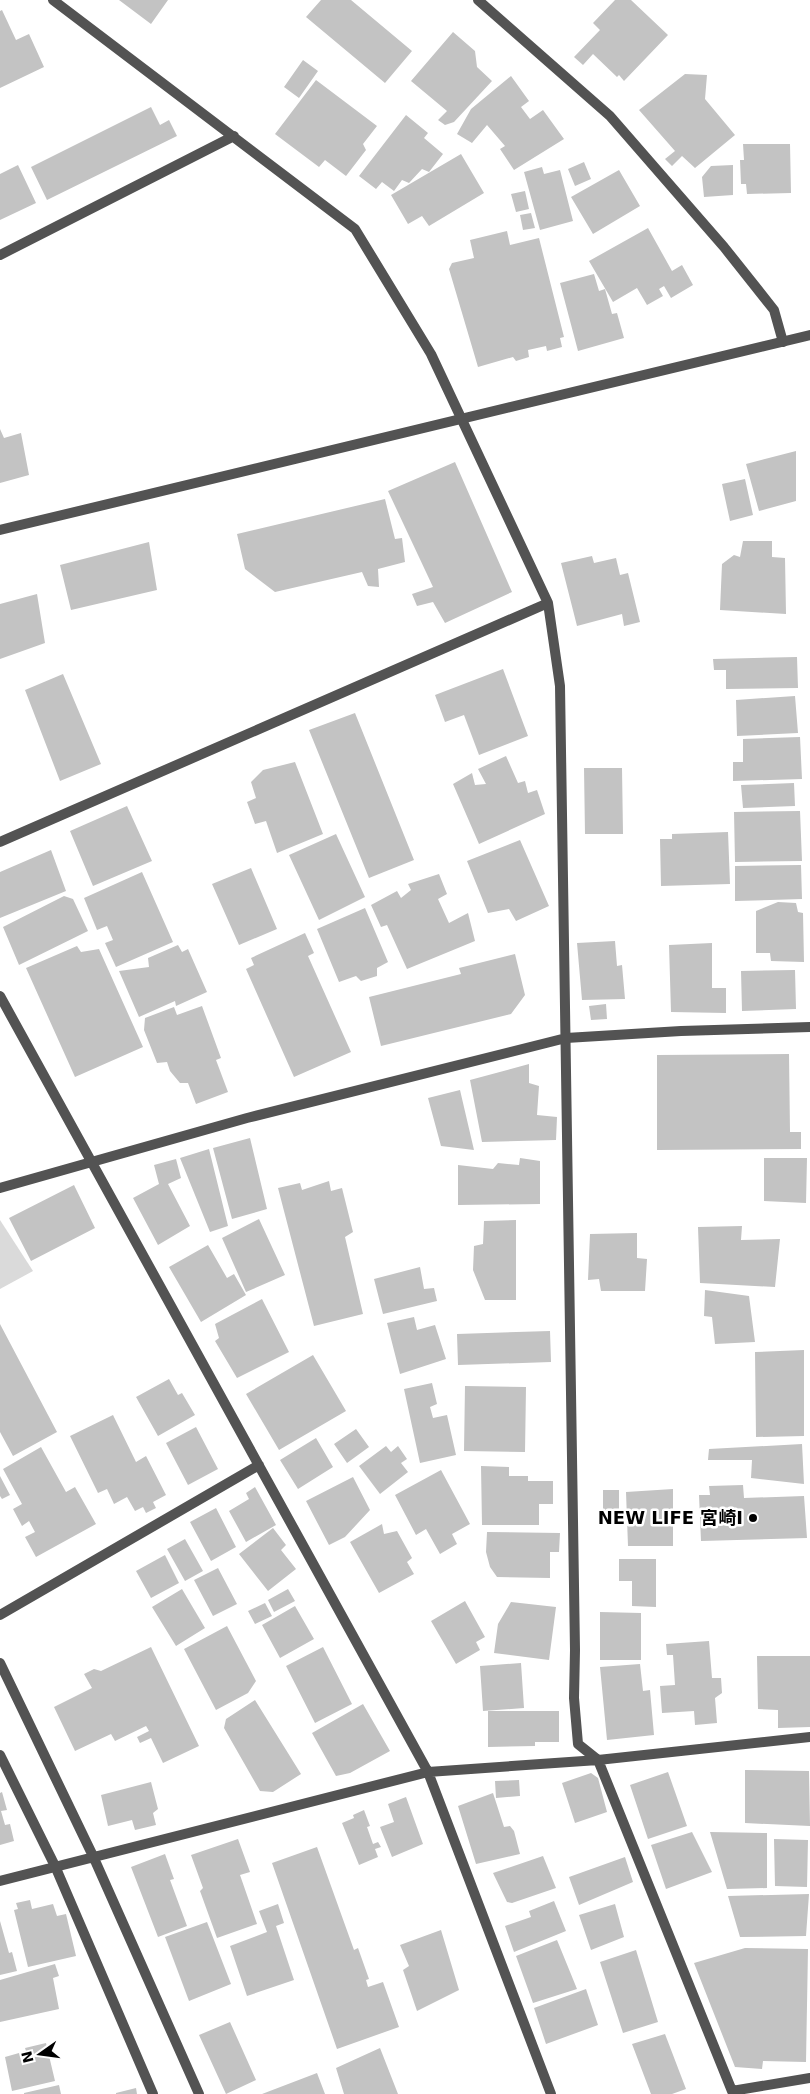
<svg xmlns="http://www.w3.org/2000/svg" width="810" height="2094" font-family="'DejaVu Sans','Noto Sans JP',sans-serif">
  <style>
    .green { fill: #dadada }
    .building { fill: #c3c3c3 }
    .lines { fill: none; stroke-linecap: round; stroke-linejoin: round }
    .minor { stroke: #535353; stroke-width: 10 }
    .tertiary { stroke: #535353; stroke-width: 10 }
    .poi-dot { fill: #000; stroke: #fff; stroke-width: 2 }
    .labels { text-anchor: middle; stroke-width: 5; stroke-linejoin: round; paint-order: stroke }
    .poi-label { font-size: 18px; font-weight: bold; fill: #000; stroke: #fff; text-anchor: end }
  </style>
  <rect width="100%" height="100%" fill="#fff"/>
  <path class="green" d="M 0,1220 L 33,1271 L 0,1289 Z"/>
  <path class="building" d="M 119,0 L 168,0 L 151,24 Z
    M 321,0 L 351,0 L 412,51 L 385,83 L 306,17 Z
    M 615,0 L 631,0 L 668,35 L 624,81 L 619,75 L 617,77 L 593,54 L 583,65 L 574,57 L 600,30 L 593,23 Z
    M 2,10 L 16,40 L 29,34 L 44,67 L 0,88 L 0,11 Z
    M 453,32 L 475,51 L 477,67 L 492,81 L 454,122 L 445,125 L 438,120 L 447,111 L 411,81 Z
    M 303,60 L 318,71 L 299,98 L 284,87 Z
    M 685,74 L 707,75 L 705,99 L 735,135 L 695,168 L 682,156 L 672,166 L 665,159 L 675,151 L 639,110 Z
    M 511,76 L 529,101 L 521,107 L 530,119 L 543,110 L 564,139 L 514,170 L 500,149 L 505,146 L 487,125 L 472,143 L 457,134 L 471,109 Z
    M 316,80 L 377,126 L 363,144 L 366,150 L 346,176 L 325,160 L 319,167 L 275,134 Z
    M 151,107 L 160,125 L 169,120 L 177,136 L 47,200 L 31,167 Z
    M 406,115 L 428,133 L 424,138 L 443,154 L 429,172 L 422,169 L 409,183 L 402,180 L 394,191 L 382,182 L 376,189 L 359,176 Z
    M 743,144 L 790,144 L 791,193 L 747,194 L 746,184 L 741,184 L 740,160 L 744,160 Z
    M 461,154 L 484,193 L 429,226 L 422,216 L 408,224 L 391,195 Z
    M 584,162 L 591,179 L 575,186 L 568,169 Z
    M 18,165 L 36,203 L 0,220 L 0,174 Z
    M 733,165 L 733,195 L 704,197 L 702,177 L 711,166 Z
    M 542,167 L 544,174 L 560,170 L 573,221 L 540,230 L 524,172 Z
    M 619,170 L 640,206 L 593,234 L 571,197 Z
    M 525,191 L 529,209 L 516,212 L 511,194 Z
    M 531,213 L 535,228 L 523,230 L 520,215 Z
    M 648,228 L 672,271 L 682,265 L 693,285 L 671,298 L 664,286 L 659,289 L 663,296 L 647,305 L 637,288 L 613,302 L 589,261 Z
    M 507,231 L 510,245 L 539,238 L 564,337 L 560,338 L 562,347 L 547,351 L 546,346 L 528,350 L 529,357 L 516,361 L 513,357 L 478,367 L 449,269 L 452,263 L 474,258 L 470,240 Z
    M 594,274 L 599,291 L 605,289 L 612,314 L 617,313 L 624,338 L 578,351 L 560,283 Z
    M 0,429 L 4,438 L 21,433 L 29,475 L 0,483 Z
    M 796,451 L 796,501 L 759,511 L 746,464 Z
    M 455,462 L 512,592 L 445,623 L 433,602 L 417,606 L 412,594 L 433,587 L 388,491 Z
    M 745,479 L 753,515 L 730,521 L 722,484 Z
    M 385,499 L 395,539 L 402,538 L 405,562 L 378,569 L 379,587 L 368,586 L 362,572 L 275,592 L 245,569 L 237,534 Z
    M 743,541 L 772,541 L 772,557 L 785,558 L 786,614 L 720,610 L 722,564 L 734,555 L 740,557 Z
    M 149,542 L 157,590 L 71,610 L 60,565 Z
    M 592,556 L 594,563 L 616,558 L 620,575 L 628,573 L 640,622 L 624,626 L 622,614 L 577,626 L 561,563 Z
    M 37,594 L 45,643 L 0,659 L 0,604 Z
    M 797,657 L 798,688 L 726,689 L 726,670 L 714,670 L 713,659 Z
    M 503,669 L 528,736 L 479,755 L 464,715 L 445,722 L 435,695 Z
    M 63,674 L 101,764 L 60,781 L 25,690 Z
    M 795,696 L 798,733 L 737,736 L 736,700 Z
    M 355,713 L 414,860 L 369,878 L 309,730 Z
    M 800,737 L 802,779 L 733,781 L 733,762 L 743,762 L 743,739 Z
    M 506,756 L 518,783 L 525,781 L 528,793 L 537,790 L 545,814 L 479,844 L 453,784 L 472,773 L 475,785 L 486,784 L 478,769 Z
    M 295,762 L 323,834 L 277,853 L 266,821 L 255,824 L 247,802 L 256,798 L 251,782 L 263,770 Z
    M 584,768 L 622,768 L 623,834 L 585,834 Z
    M 794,783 L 795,806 L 743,808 L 741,785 Z
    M 127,806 L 152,861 L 93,886 L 70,831 Z
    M 800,811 L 802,861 L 735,862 L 734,812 Z
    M 728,832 L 730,884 L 661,886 L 660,839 L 672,839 L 672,834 Z
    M 336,834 L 365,897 L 319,920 L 289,855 Z
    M 520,840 L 549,906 L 516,921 L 509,909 L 488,913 L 467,861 Z
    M 51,850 L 66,891 L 0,918 L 0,872 Z
    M 801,865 L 802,899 L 735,901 L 735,866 Z
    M 251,868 L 277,929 L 239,945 L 212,884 Z
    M 142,872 L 173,942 L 116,967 L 105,943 L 113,940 L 107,926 L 97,930 L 84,898 Z
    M 439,874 L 447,894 L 438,899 L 449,923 L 468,913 L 475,941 L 407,969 L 387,925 L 381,927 L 371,905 L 397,891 L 401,898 L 411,890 L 408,884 Z
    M 64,896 L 73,899 L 88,931 L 19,965 L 3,927 Z
    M 778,902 L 796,903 L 798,912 L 803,913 L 804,962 L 771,961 L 770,953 L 756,953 L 756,911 Z
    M 365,908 L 388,962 L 377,968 L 377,976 L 361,981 L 356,976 L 339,982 L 317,929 Z
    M 305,933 L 314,953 L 308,956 L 351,1052 L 294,1077 L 246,969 L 254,965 L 251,958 Z
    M 615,941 L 617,966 L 622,965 L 625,999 L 582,1000 L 577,943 Z
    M 712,943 L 712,988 L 726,988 L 726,1013 L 671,1012 L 669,945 Z
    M 178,945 L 182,952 L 188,949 L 207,992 L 176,1006 L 175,1001 L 139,1017 L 119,971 L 149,967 L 148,958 Z
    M 77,946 L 81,952 L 99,949 L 143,1047 L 75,1077 L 26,968 Z
    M 515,954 L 525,995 L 511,1014 L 381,1046 L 369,997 L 461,974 L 459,968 Z
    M 795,970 L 796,1009 L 742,1011 L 741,971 Z
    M 606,1004 L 607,1019 L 591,1020 L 589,1006 Z
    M 202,1006 L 221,1058 L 216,1060 L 228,1092 L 196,1104 L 188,1083 L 180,1083 L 170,1071 L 167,1062 L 157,1063 L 144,1030 L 145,1018 L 174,1007 L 177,1015 Z
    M 789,1054 L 790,1132 L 801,1132 L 801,1149 L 657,1150 L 657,1055 Z
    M 529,1064 L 529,1083 L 539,1086 L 537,1115 L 557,1117 L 556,1140 L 482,1142 L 470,1080 Z
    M 460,1090 L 474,1150 L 441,1146 L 428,1098 Z
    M 250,1138 L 267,1209 L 232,1219 L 213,1148 Z
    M 209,1149 L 228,1226 L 210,1232 L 180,1158 Z
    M 520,1158 L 540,1161 L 540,1204 L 458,1205 L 458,1165 L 493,1169 L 498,1163 L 519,1165 Z
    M 764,1158 L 807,1158 L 806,1203 L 764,1201 Z
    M 176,1159 L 181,1178 L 168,1184 L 190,1226 L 158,1245 L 133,1198 L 159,1184 L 154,1165 Z
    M 329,1181 L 331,1191 L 342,1188 L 353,1232 L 345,1237 L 363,1314 L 314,1326 L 278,1188 L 300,1183 L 302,1190 Z
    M 74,1185 L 95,1228 L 31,1261 L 9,1218 Z
    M 259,1219 L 285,1275 L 246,1292 L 222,1238 Z
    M 516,1220 L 516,1300 L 485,1300 L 473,1270 L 474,1246 L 483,1244 L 484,1221 Z
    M 742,1226 L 741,1240 L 780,1239 L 775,1287 L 700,1283 L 698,1227 Z
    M 637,1233 L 637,1258 L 647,1259 L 645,1291 L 601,1291 L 599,1279 L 588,1280 L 590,1234 Z
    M 208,1245 L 227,1278 L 234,1274 L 246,1295 L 201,1322 L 169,1267 Z
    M 420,1267 L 424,1289 L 434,1288 L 437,1301 L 383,1314 L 374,1279 Z
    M 705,1290 L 749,1296 L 755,1342 L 715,1344 L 712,1317 L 704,1316 Z
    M 262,1299 L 289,1352 L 237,1378 L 215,1341 L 219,1338 L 215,1324 Z
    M 414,1317 L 417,1330 L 435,1325 L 446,1359 L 400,1374 L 387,1323 Z
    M 0,1324 L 57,1432 L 13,1456 L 0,1432 Z
    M 550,1331 L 551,1362 L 458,1365 L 457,1334 Z
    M 804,1350 L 804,1436 L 756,1437 L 755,1352 Z
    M 313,1355 L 346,1411 L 279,1450 L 246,1394 Z
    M 169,1379 L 178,1395 L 182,1393 L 195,1415 L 158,1436 L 136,1397 Z
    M 432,1383 L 437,1404 L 430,1407 L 433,1418 L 447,1415 L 456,1455 L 420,1463 L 404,1389 Z
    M 465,1386 L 526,1387 L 525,1452 L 464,1451 Z
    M 113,1415 L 136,1462 L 146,1456 L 166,1495 L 153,1502 L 156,1508 L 146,1513 L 143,1507 L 135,1511 L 127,1497 L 114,1504 L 107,1489 L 98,1493 L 70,1436 Z
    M 196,1427 L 218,1469 L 188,1485 L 166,1443 Z
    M 356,1429 L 369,1447 L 347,1463 L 334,1444 Z
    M 316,1438 L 333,1467 L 298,1489 L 280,1460 Z
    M 802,1444 L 804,1484 L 751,1478 L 752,1460 L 708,1460 L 709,1449 Z
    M 386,1446 L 391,1452 L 398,1446 L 407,1459 L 401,1463 L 408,1472 L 380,1494 L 359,1466 Z
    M 41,1447 L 66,1492 L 75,1487 L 96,1524 L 36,1557 L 25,1537 L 35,1532 L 29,1521 L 22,1526 L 13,1509 L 22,1504 L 3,1469 Z
    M 481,1466 L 509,1467 L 509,1476 L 528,1476 L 528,1481 L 553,1481 L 553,1504 L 539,1504 L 539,1525 L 482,1525 Z
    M 441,1470 L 470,1524 L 452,1534 L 457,1544 L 440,1554 L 426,1529 L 416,1535 L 395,1495 Z
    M 0,1476 L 10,1495 L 2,1499 L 0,1496 Z
    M 353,1477 L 370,1510 L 345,1537 L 329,1545 L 306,1501 Z
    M 743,1485 L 744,1498 L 804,1496 L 807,1538 L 701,1541 L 699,1495 L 710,1495 L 709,1486 Z
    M 255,1487 L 276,1525 L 246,1542 L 229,1511 L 249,1499 L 246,1493 Z
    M 673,1489 L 673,1546 L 628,1546 L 626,1492 Z
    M 603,1490 L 619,1490 L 619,1518 L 603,1518 Z
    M 216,1508 L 236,1547 L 211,1561 L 190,1522 Z
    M 382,1524 L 384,1534 L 397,1531 L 412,1558 L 407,1562 L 414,1574 L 379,1593 L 350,1542 Z
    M 273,1528 L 286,1545 L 281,1550 L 296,1569 L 268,1591 L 239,1554 Z
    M 487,1532 L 560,1533 L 559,1552 L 550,1552 L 550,1578 L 497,1577 L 490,1567 L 486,1552 Z
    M 185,1539 L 203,1571 L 185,1581 L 167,1549 Z
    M 165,1555 L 179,1583 L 151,1598 L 136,1571 Z
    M 619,1559 L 656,1559 L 656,1607 L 632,1606 L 632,1581 L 619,1581 Z
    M 218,1568 L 237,1604 L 213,1616 L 194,1580 Z
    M 182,1589 L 205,1628 L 176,1646 L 152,1607 Z
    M 288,1589 L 295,1601 L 274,1612 L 268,1600 Z
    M 465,1601 L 485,1637 L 476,1642 L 480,1650 L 456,1664 L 431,1621 Z
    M 511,1602 L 556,1607 L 549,1660 L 494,1653 L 498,1624 Z
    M 265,1603 L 272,1616 L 255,1624 L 248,1611 Z
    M 295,1606 L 314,1639 L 280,1658 L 262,1625 Z
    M 600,1612 L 641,1613 L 641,1660 L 600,1660 Z
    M 227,1626 L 256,1681 L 248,1693 L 216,1710 L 184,1649 Z
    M 709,1641 L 712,1678 L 721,1678 L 722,1693 L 715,1698 L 717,1723 L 695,1725 L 694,1711 L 662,1713 L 660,1686 L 675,1685 L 673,1655 L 667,1655 L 666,1644 Z
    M 151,1647 L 199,1746 L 163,1763 L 151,1738 L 140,1743 L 137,1737 L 149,1731 L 146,1726 L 115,1741 L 111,1734 L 75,1751 L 54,1707 L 92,1688 L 84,1674 L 94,1669 L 101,1671 Z
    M 323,1647 L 352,1704 L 315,1723 L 286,1666 Z
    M 757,1656 L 810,1656 L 810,1727 L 778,1728 L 778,1710 L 758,1709 Z
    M 521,1663 L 524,1708 L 483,1711 L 480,1666 Z
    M 640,1664 L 643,1691 L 650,1690 L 654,1735 L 607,1740 L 600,1667 Z
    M 255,1700 L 301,1774 L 273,1792 L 260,1791 L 224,1728 L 226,1719 Z
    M 363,1704 L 390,1751 L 350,1773 L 336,1776 L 312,1733 Z
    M 488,1711 L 559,1711 L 559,1742 L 535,1742 L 535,1746 L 488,1747 Z
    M 745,1770 L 809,1771 L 810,1826 L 745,1823 Z
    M 668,1772 L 687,1826 L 648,1839 L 630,1785 Z
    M 591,1773 L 598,1778 L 607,1812 L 575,1823 L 562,1783 Z
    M 519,1780 L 520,1796 L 496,1798 L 495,1781 Z
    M 151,1782 L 158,1809 L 153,1813 L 156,1825 L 135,1830 L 132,1820 L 108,1826 L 101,1795 Z
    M 2,1792 L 7,1810 L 1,1811 L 5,1825 L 10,1824 L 14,1841 L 0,1845 L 0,1793 Z
    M 493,1793 L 504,1827 L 510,1826 L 514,1831 L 520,1854 L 476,1864 L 458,1806 Z
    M 406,1797 L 423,1844 L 392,1857 L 380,1827 L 394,1822 L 388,1804 Z
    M 364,1810 L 370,1826 L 367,1827 L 373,1844 L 378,1842 L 381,1847 L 375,1849 L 378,1857 L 359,1865 L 342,1823 L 354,1818 L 353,1815 Z
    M 692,1832 L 712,1872 L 666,1889 L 651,1845 Z
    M 710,1832 L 767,1833 L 767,1888 L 727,1889 Z
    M 238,1839 L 250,1872 L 240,1875 L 257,1924 L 217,1938 L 200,1891 L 203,1888 L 191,1855 Z
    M 774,1839 L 808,1840 L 807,1887 L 775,1886 Z
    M 317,1847 L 354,1950 L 358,1948 L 369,1979 L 366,1980 L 368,1987 L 383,1982 L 399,2027 L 337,2049 L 272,1863 Z
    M 165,1854 L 174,1879 L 170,1880 L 187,1926 L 158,1937 L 131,1867 Z
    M 543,1856 L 556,1888 L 512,1903 L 507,1902 L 493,1873 Z
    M 625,1857 L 633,1882 L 579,1905 L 569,1877 Z
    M 809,1894 L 806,1936 L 740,1937 L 728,1896 Z
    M 30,1900 L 32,1909 L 53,1904 L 57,1916 L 66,1914 L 76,1956 L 28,1967 L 14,1910 L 18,1909 L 16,1903 Z
    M 554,1901 L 566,1931 L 514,1952 L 505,1926 L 531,1917 L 529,1911 Z
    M 278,1904 L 284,1923 L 276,1926 L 294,1980 L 247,1996 L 230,1946 L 267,1932 L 259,1911 Z
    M 615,1904 L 624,1937 L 591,1950 L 579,1915 Z
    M 0,1921 L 9,1953 L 12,1952 L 17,1971 L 0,1975 Z
    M 207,1922 L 231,1984 L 189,2001 L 165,1937 Z
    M 441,1930 L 459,1990 L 417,2011 L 403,1970 L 409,1966 L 400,1945 Z
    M 557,1940 L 577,1989 L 533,2003 L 516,1956 Z
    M 745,1948 L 808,1949 L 806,2062 L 763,2061 L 762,2069 L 735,2067 L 694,1963 Z
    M 636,1950 L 658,2022 L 623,2033 L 600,1962 Z
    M 55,1964 L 59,1976 L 53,1978 L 59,2009 L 0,2022 L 0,1980 Z
    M 586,1989 L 598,2025 L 546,2044 L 534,2008 Z
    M 230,2022 L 256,2080 L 226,2094 L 199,2035 Z
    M 665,2034 L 686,2089 L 672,2094 L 651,2094 L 632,2044 Z
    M 46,2043 L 55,2081 L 12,2091 L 5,2057 L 26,2051 L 25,2048 Z
    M 380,2048 L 398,2094 L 344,2094 L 336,2068 Z
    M 317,2073 L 325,2094 L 262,2094 Z
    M 59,2085 L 61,2094 L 24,2094 L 24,2093 Z
    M 136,2088 L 137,2094 L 116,2094 L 116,2093 Z"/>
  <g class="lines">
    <path class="minor" d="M 53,0 L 355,229 L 431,354 L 548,603 L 560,686 L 575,1650 L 574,1698 L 578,1744 L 598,1760 L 732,2091 L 810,2078
      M 478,0 L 610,116 L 724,247 L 774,310 L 783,342
      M 0,255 L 234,136
      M 0,842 L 548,603
      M 0,996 L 428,1772 L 551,2094
      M 0,1188 L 247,1118 L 566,1038 L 681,1031 L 810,1027
      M 0,1615 L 259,1465
      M 0,1663 L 93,1856 L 199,2094
      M 0,1755 L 55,1866 L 153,2094
      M 0,1881 L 428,1772 L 598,1760 L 810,1737"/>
    <path class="tertiary" d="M 0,530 L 810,335"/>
  </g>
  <circle class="poi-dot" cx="753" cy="1518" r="5"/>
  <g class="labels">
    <g class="poi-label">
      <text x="743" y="1524">NEW LIFE 宮崎Ⅰ</text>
    </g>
  </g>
  <g transform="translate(40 2054) rotate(256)" stroke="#ffffff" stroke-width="4" paint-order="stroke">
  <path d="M0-4L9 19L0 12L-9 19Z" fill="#000000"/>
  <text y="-8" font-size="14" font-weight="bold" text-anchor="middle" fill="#000000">N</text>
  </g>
</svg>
